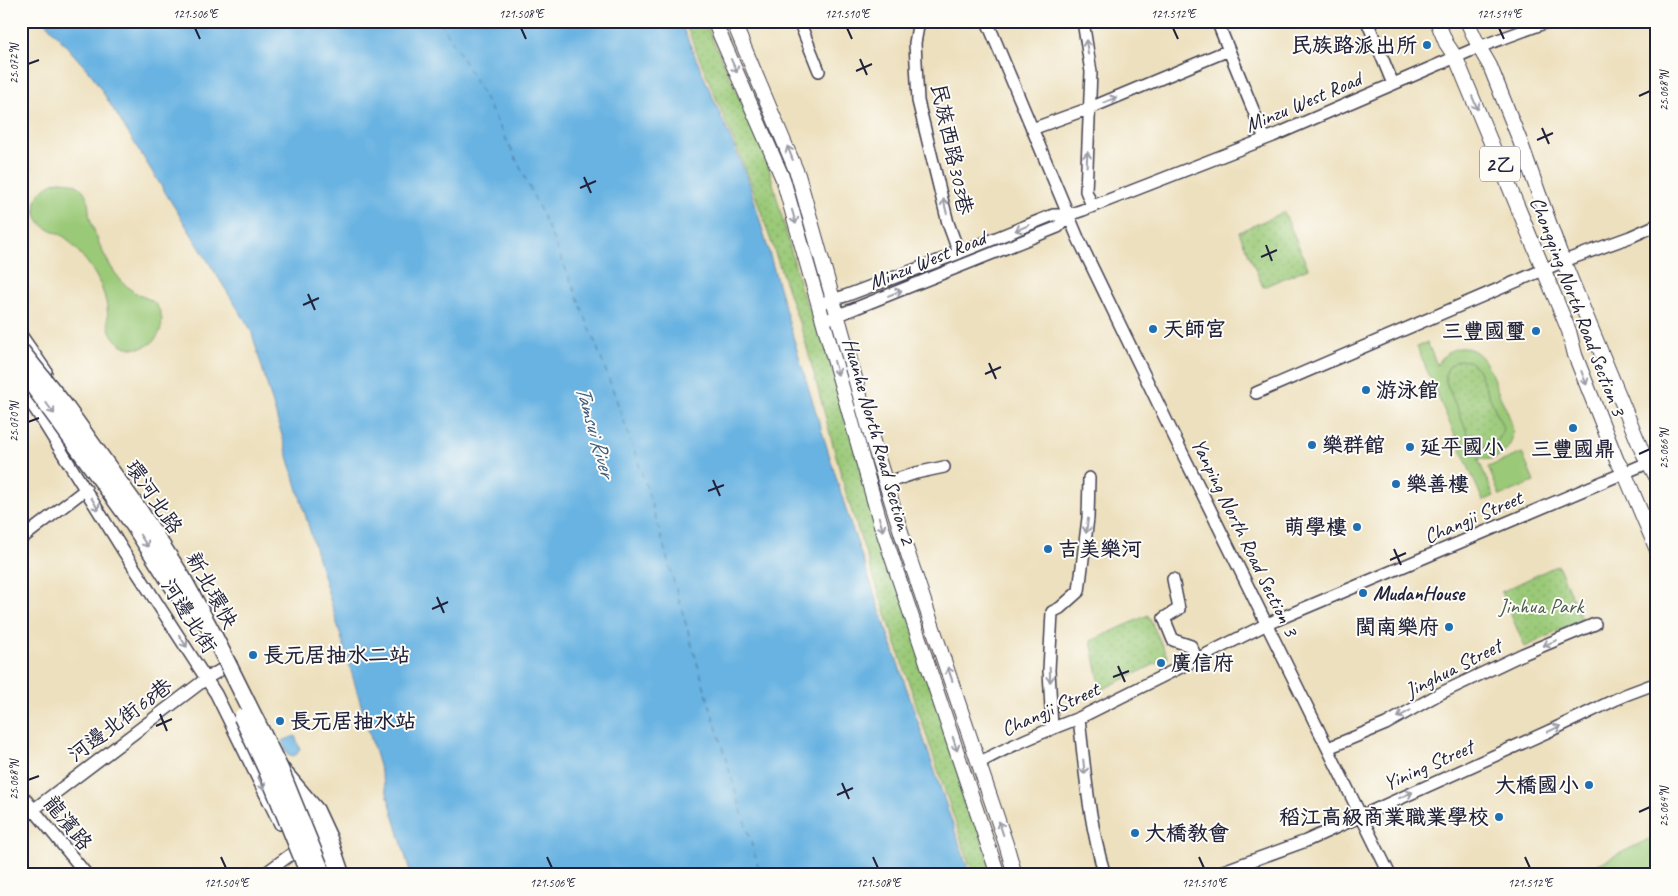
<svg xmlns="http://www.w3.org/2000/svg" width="1678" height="896" font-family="Caveat,'LXGW WenKai TC',sans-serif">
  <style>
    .grass { fill: url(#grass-dots); stroke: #5e7659 }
    .garden { fill: #9ac977; stroke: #5e7659; fill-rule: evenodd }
    .water { fill: #69b3e2; stroke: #466a8e }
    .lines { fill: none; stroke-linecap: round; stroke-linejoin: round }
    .ferry { stroke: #3e5c7e; stroke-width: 1; stroke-dasharray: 6 5; stroke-linecap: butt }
    .minor-casing { stroke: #403e4f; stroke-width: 14 }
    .major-casing { stroke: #403e4f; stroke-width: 16 }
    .minor { stroke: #fff; stroke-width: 11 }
    .major { stroke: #fff; stroke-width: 14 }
    .highway-bridge-casing { stroke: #403e4f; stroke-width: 19; stroke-linecap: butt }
    .highway-bridge { stroke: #fff; stroke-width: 16 }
    .oneway { stroke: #9c9ca7 }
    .ticks { fill: none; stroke: #22223b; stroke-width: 2 }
    .poi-dot { fill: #1f6fb2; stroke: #fdfcf7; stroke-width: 2 }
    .labels { text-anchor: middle; stroke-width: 4; stroke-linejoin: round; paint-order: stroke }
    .shield { fill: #fdfcf7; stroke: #646373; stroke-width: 1 }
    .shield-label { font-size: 20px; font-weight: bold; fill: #22223b }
    .poi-label { font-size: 21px; font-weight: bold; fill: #22223b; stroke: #fdfcf7; text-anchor: start }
    .street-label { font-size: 21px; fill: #22223b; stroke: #fdfcf7 }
    .park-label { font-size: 21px; fill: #4c5c50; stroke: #fdfcf7 }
    .water-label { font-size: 22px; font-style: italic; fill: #3e5c7e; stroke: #fdfcf7 }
    .neatline { fill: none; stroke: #22223b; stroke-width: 2 }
    .ticks-label { font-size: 12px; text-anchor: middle; fill: #22223b }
  </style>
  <defs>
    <pattern id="grass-dots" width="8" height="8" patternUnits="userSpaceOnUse" patternTransform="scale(1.25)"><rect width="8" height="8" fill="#9ac977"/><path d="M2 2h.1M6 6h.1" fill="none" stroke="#84ac68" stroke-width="1.8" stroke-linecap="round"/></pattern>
  </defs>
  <rect width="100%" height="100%" fill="#fdfcf7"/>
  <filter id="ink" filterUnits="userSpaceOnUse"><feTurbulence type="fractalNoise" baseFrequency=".02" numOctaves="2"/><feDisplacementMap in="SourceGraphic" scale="10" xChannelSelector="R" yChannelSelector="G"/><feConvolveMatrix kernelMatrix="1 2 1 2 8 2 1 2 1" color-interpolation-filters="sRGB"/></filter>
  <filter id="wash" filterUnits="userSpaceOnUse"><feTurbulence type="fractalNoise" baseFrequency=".0096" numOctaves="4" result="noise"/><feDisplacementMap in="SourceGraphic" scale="20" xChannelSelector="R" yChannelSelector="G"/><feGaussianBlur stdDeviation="1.12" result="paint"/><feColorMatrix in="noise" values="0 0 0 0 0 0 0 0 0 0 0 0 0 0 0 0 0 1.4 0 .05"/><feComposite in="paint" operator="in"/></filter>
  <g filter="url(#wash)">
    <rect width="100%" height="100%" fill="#ede0be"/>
    <path class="grass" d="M 684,21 L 704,21 L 765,153 L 803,296 L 822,336 L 993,875 L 973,875 L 847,497 L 804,337 L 750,180 Z
      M 1284,212 L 1308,268 L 1263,287 L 1239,232 Z
      M 1460,360 L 1469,361 L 1478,369 L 1503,428 C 1500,447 1486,451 1471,442 L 1446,382 C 1444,370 1449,364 1460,360 Z
      M 1558,565 L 1582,620 L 1525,647 L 1501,592 Z
      M 1148,615 L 1168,658 L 1101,690 L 1091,641 Z"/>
    <path class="garden" d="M 59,181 C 68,181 76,183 83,190 C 90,199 88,208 90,218 C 98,244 111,276 134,292 C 139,296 145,297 151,300 C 163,309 165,325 157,337 C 146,354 119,351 111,333 C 107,325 108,315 107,307 C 104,290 97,276 87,262 C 81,255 74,246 67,239 C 56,230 41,231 36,214 C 32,198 44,185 59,181 Z
      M 1427,342 L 1437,365 C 1443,356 1449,349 1460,348 C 1485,346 1492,376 1499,394 C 1507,412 1521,433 1506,450 C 1497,460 1489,460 1478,459 L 1494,496 L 1483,501 L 1417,347 ZM 1460,360 L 1469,361 L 1478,369 L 1503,428 C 1500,447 1486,451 1471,442 L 1446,382 C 1444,370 1449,364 1460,360 Z
      M 1522,453 L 1534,482 L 1500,496 L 1488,467 Z
      M 1657,835 L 1657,875 L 1623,875 L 1618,865 L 1600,875 L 1576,875 Z"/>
    <path class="water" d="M 44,21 L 680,21 L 748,179 L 799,357 L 848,516 L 970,875 L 411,875 L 251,330 L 92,75 Z
      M 295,736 L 300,749 L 297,754 L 293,756 L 288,754 L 282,741 Z"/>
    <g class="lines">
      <path class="ferry" d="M 440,21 C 529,165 592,323 645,483 C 660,530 673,580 687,628 C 711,711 736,793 761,875"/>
    </g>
  </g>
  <g filter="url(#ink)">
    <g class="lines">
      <defs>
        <path id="minor" d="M 799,21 L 819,71
          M 919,21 L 915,43 L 918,101 L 948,223 L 959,253
          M 987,21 L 1078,238 L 1170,428 L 1390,875
          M 1083,21 L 1091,72 L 1086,191 L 1092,206
          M 1217,21 L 1265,139
          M 1367,21 L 1393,84
          M 1032,129 L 1090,108 L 1229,50
          M 818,304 L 845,296 L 959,253 L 1053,215 L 1068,215 L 1083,210 L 1273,136 L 1479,47 L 1550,21
          M 831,318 L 1058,227 L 1068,215
          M 21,335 L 46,371
          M 21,390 L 37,412 L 124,552 L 216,694 L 280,824
          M 1256,393 L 1564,261 L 1630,237 L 1657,225
          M 886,483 L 916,473 L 944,467
          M 21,539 L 86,489
          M 1173,579 L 1179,609 L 1164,618 L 1173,640 L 1191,646 L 1197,660
          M 1079,718 C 1085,771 1089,824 1105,875
          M 1052,728 L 1049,670 L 1052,612 L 1060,608 L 1079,591 L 1088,518 L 1089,478
          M 1328,748 L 1386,724 L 1439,694 L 1523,654 L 1595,624
          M 979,763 C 1010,745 1045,731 1079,718 L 1267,624 L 1657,459
          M 284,769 L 318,809 L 331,837 L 344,875
          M 21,794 L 87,875
          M 21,819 L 207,678 L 231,664
          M 263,875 L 294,852
          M 1212,875 L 1306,841 L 1558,727 L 1625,695 L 1657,683"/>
        <path id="major" d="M 714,21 L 783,179 L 881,525 L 998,875
          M 733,21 L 798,175 L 873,442 L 907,551 L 1006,844 L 1015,875
          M 1437,21 L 1446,43 L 1456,58 L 1569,331 L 1575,355 L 1617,461 L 1624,472 L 1657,550
          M 1467,21 L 1479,47 L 1490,66 L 1520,141 L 1560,253 L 1642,451 L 1657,478
          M 293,791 L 312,816 L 324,840 L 336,875"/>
      </defs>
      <use href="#minor" class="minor-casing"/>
      <use href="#major" class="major-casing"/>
      <use href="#minor" class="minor"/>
      <use href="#major" class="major"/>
      <defs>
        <path id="highway-bridge" d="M 21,351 L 64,405 L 141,513 L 182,577 L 214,636 L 280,769 L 323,875
          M 21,369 L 133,524 L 188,610
          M 242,717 L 267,771 L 309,875"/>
      </defs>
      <use href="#highway-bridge" class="highway-bridge-casing"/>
      <use href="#highway-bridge" class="highway-bridge"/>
    </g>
    <defs><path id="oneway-shaft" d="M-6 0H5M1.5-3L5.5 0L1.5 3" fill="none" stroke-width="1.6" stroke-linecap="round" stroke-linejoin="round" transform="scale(1.25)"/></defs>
    <g class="oneway">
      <use href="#oneway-shaft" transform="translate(1087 47) rotate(-99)"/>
      <use href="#oneway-shaft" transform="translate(734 66) rotate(66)"/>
      <use href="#oneway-shaft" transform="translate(1110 100) rotate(-22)"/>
      <use href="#oneway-shaft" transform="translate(1475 103) rotate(67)"/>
      <use href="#oneway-shaft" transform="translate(790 153) rotate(-112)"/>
      <use href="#oneway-shaft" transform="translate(1087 159) rotate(-87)"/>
      <use href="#oneway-shaft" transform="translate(945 206) rotate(-103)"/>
      <use href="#oneway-shaft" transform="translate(794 217) rotate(74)"/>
      <use href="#oneway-shaft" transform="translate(1022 228) rotate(158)"/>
      <use href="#oneway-shaft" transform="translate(895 293) rotate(-22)"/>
      <use href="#oneway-shaft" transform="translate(836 368) rotate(74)"/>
      <use href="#oneway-shaft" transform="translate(1584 378) rotate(69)"/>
      <use href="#oneway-shaft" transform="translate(50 408) rotate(53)"/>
      <use href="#oneway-shaft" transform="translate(95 504) rotate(59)"/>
      <use href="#oneway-shaft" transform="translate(881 524) rotate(73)"/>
      <use href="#oneway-shaft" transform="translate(1087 526) rotate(98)"/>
      <use href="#oneway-shaft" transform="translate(144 541) rotate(57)"/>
      <use href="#oneway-shaft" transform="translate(183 641) rotate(57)"/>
      <use href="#oneway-shaft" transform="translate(1550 643) rotate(157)"/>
      <use href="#oneway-shaft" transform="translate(950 674) rotate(-109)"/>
      <use href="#oneway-shaft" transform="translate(1050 675) rotate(88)"/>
      <use href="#oneway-shaft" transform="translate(1404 714) rotate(150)"/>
      <use href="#oneway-shaft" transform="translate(1554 729) rotate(-24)"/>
      <use href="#oneway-shaft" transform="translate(955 744) rotate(72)"/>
      <use href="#oneway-shaft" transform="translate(1084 767) rotate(84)"/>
      <use href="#oneway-shaft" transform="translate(261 783) rotate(65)"/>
      <use href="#oneway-shaft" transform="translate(1406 795) rotate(-24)"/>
      <use href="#oneway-shaft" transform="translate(1001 828) rotate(-108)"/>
    </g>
  </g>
  <path class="ticks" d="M 195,28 L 200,39M 521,28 L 526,39M 847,28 L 852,39M 1173,28 L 1178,39M 1499,28 L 1504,39M 860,59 L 867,75M 28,64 L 39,60M 856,71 L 872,64M 1639,96 L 1650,91M 1542,128 L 1549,144M 1537,140 L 1553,133M 584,177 L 591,193M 580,188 L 596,181M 1266,245 L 1272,261M 1261,257 L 1277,250M 308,294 L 315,310M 303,305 L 319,298M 989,363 L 996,379M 985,374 L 1001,367M 28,422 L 39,418M 1639,454 L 1650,449M 713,480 L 720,496M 708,491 L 724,485M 1394,549 L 1401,565M 1390,560 L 1406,553M 437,597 L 444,613M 432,609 L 448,602M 1118,666 L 1125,682M 1113,677 L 1129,671M 160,714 L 167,731M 156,726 L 172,719M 28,780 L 39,776M 842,783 L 849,799M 837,795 L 853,788M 1639,812 L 1650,807M 221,857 L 226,868M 547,857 L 552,868M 873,857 L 878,868M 1199,857 L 1204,868M 1525,857 L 1530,868"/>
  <g class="poi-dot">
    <circle cx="1427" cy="45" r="5"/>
    <circle cx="1153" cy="329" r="5"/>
    <circle cx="1536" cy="331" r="5"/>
    <circle cx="1366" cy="390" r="5"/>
    <circle cx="1573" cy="428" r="5"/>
    <circle cx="1312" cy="445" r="5"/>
    <circle cx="1410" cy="447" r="5"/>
    <circle cx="1396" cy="484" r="5"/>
    <circle cx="1357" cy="527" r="5"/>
    <circle cx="1048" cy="549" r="5"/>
    <circle cx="1363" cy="593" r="5"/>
    <circle cx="1449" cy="627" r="5"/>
    <circle cx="253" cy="655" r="5"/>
    <circle cx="1161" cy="663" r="5"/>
    <circle cx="280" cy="721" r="5"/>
    <circle cx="1589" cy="785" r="5"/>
    <circle cx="1499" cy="817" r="5"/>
    <circle cx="1135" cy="833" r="5"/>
  </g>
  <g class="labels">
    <rect class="shield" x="1480" y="146.5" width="40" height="35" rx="4"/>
    <g class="shield-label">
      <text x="1500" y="171">2乙</text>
    </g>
    <g class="poi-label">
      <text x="1417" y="52" text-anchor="end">民族路派出所</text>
      <text x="1163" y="336">天師宮</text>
      <text x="1526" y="338" text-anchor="end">三豐國璽</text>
      <text x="1376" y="397">游泳館</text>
      <text x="1322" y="452">樂群館</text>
      <text x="1420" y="454">延平國小</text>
      <text x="1573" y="456" text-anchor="middle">三豐國鼎</text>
      <text x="1406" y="491">樂善樓</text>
      <text x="1347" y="534" text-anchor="end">萌學樓</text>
      <text x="1058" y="556">吉美樂河</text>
      <text x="1373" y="600">MudanHouse</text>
      <text x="1439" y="634" text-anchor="end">閩南樂府</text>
      <text x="263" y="662">長元居抽水二站</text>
      <text x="1171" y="670">廣信府</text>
      <text x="290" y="728">長元居抽水站</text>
      <text x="1579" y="792" text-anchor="end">大橋國小</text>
      <text x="1489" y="824" text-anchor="end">稻江高級商業職業學校</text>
      <text x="1145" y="840">大橋教會</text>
    </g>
    <g class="street-label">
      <text transform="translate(1303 102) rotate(-23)" y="7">Minzu West Road</text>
      <text transform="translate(952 149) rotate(78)" y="7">民族西路303巷</text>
      <text transform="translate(927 260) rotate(-22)" y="7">Minzu West Road</text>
      <text transform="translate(1578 306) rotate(69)" y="7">Chongqing North Road Section 3</text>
      <text transform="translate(879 441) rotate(74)" y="7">Huanhe North Road Section 2</text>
      <text transform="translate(154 497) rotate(56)" y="7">環河北路</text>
      <text transform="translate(1473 517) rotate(-23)" y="7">Changji Street</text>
      <text transform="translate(1245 537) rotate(64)" y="7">Yanping North Road Section 3</text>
      <text transform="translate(212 590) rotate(61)" y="7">新北環快</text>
      <text transform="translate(189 616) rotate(57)" y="7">河邊北街</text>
      <text transform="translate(1453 668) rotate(-27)" y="7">Jinghua Street</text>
      <text transform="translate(1050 709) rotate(-24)" y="7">Changji Street</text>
      <text transform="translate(120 720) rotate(-37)" y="7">河邊北街68巷</text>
      <text transform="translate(1428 765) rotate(-24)" y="7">Yining Street</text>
      <text transform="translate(68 823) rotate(51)" y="7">龍濱路</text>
    </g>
    <g class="park-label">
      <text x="1541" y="613">Jinhua Park</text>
    </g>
    <g class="water-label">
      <text transform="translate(596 431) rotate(74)" y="8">Tamsui River</text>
    </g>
  </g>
  <rect width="1678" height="896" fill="none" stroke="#fdfcf7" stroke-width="55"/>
  <rect x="28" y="28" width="1622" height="840" class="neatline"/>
  <g class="ticks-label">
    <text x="195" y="18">121.506°E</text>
    <text x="521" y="18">121.508°E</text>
    <text x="847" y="18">121.510°E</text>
    <text x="1173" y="18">121.512°E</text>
    <text x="1499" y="18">121.514°E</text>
    <text transform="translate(14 64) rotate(-90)" y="4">25.072°N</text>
    <text transform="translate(1664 91) rotate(-90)" y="4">25.068°N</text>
    <text transform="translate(14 422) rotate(-90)" y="4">25.070°N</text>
    <text transform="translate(1664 449) rotate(-90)" y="4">25.066°N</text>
    <text transform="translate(14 780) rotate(-90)" y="4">25.068°N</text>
    <text transform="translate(1664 807) rotate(-90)" y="4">25.064°N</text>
    <text x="226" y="887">121.504°E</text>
    <text x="552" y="887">121.506°E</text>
    <text x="878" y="887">121.508°E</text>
    <text x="1204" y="887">121.510°E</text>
    <text x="1530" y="887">121.512°E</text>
  </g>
</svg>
